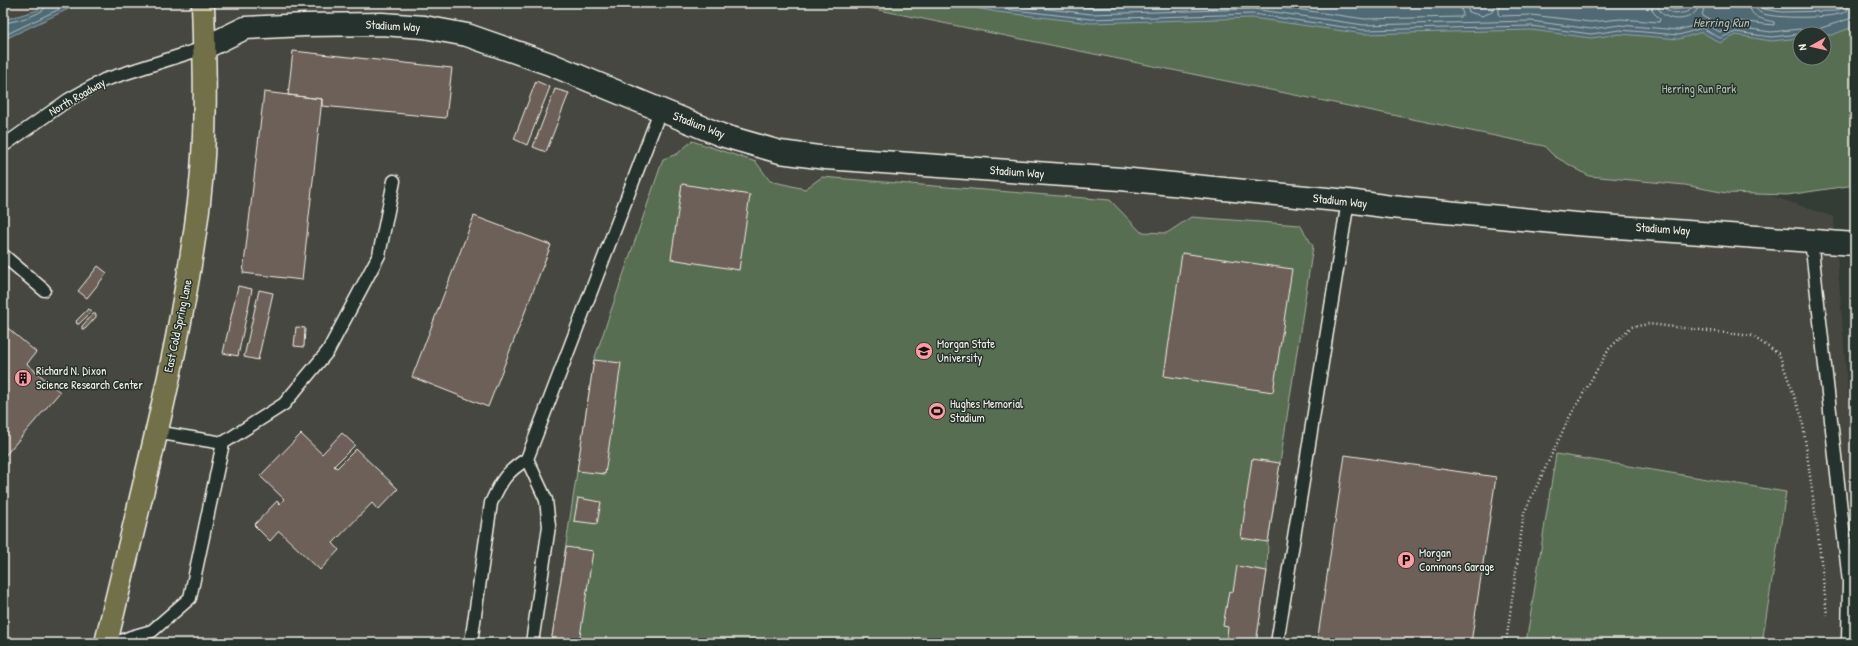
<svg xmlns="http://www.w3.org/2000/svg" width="1858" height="646" font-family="'Patrick Hand',sans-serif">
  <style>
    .built { fill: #454740 }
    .green { fill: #596e52; stroke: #a6b09d; fill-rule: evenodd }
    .water { fill: #506b75; stroke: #92a1a3 }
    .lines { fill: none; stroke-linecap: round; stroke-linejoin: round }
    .shore { stroke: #b2bbba; stroke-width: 1 }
    .building { fill: #6c6059; stroke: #f4f1e8 }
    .service-casing { stroke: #f4f1e8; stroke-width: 15 }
    .minor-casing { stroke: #f4f1e8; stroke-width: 25 }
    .primary-casing { stroke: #f4f1e8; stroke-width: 25 }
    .path { stroke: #f4f1e8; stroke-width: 2.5; stroke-dasharray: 1 3; stroke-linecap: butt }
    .service { stroke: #26332d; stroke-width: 12 }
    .minor { stroke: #26332d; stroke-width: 22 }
    .primary { stroke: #726f4a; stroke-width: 22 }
    .labels { text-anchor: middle; stroke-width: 3; stroke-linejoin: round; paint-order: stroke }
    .street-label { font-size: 12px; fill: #f4f1e8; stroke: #26332d }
    .park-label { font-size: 12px; fill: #b6bdac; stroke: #26332d }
    .poi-label { font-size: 12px; fill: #f4f1e8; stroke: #26332d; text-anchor: start }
    .water-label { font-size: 13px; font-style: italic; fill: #b2bbba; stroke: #26332d }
  </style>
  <rect width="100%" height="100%" fill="#343c36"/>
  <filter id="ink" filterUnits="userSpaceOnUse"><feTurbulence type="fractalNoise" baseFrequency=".025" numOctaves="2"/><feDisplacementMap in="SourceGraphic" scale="8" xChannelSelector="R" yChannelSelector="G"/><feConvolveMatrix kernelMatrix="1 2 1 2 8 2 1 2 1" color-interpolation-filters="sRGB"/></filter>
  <g filter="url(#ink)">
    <path class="built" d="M 3,3 L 845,3 L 1746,187 L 1834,217 L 1855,484 L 1855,643 L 3,643 Z"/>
    <path class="green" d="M 845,3 L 1855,3 L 1855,185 L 1787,195 L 1726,193 L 1685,185 L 1589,176 L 1554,156 L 1544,146 ZM 1800,34 L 1824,34 L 1824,58 L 1800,58 Z
      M 692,141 L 756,162 L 770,181 L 805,189 L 822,177 L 1110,200 L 1141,232 L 1167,233 L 1191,217 L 1300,225 L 1313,246 L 1268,542 L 1267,571 L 1256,643 L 551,643 L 594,360 L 663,159 L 677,154 Z
      M 1556,454 L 1786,492 L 1762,643 L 1526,643 Z"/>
    <path class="water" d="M 45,3 L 81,3 L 3,40 L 3,20 L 38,10 Z
      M 950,3 L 1469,3 L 1481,7 L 1490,3 L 1664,3 L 1673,10 L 1687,8 L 1692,3 L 1752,3 L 1782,8 L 1835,7 L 1845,3 L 1855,3 L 1855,26 L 1832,35 L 1800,34 L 1800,38 L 1771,41 L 1736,35 L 1720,43 L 1702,32 L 1679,39 L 1620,34 L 1591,38 L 1531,30 L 1364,34 L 1252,18 L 1091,23 L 997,12 Z"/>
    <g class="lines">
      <path class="shore" d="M 967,3 L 997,8 L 1091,19 L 1253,14 L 1364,30 L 1531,26 L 1591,34 L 1620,30 L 1679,35 L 1702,28 L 1720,38 L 1736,32 L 1771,37 L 1800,34
        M 996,3 L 1091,14 L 1253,9 L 1364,25 L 1531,21 L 1591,29 L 1620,25 L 1678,30 L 1703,23 L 1720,32 L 1736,27 L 1771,32 L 1800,29 L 1808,34
        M 1049,3 L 1092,8 L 1253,3 L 1365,19 L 1461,17 L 1463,14 L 1459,3
        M 1465,3 L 1469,12 L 1482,16 L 1492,12 L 1495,3
        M 1501,3 L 1498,14 L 1500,16 L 1531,15 L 1591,22 L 1621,19 L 1659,22 L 1660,19 L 1653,12 L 1651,3
        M 1657,3 C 1659,25 1698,24 1699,3
        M 1662,3 L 1664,8 L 1674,14 C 1682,13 1693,13 1694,3
        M 1705,3 L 1702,16 L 1720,26 L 1736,21 L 1774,25 L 1774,22 C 1762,19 1750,18 1749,3
        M 1755,3 C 1755,7 1757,11 1761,13 C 1773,19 1836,19 1847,11 L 1849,3
        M 1760,3 L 1763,9 L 1782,12 L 1835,11 L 1843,8 L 1844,3
        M 3,23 C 13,22 46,15 48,3
        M 1815,34 L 1821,28 L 1855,17
        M 3,36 L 72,3"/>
    </g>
    <path class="building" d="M 293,51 L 452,68 L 446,118 L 322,106 L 322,99 L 288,95 Z
      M 536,81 L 550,87 L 527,145 L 514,139 Z
      M 555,89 L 569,93 L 546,152 L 533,147 Z
      M 264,92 L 322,99 L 302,280 L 243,273 Z
      M 682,184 L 750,195 L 739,270 L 671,259 Z
      M 474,216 L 551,245 L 488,407 L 412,377 Z
      M 1182,253 L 1292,269 L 1273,392 L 1164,376 Z
      M 98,266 L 107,273 L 87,298 L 78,291 Z
      M 238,286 L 252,289 L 238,356 L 223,353 Z
      M 259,290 L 273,293 L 258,360 L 244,357 Z
      M 88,309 L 91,310 L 91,312 L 79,324 L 77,324 L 76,321 Z
      M 93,314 L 96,314 L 96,317 L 85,329 L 82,329 L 82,326 Z
      M 3,324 L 36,352 L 27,364 L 60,392 L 3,458 Z
      M 296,327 L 305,328 L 304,347 L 294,346 Z
      M 594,360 L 621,363 L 605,474 L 577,471 Z
      M 342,433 L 355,445 L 334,466 L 337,468 L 356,449 L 398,489 L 378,510 L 372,503 L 333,543 L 339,550 L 320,570 L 279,531 L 270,541 L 254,525 L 277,501 L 280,504 L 284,499 L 260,476 L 301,434 L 322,454 Z
      M 1345,455 L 1496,477 L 1471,643 L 1317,643 Z
      M 1252,459 L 1280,463 L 1268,542 L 1241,538 Z
      M 578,498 L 601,502 L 597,524 L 574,521 Z
      M 566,547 L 593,551 L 579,643 L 551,643 Z
      M 1237,566 L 1267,571 L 1256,643 L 1226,643 L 1228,627 L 1223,626 L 1229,591 L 1233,592 Z"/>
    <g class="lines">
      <defs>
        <path id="service" d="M 3,146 L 68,100 L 104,80 L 204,48
          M 1811,240 L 1849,582 L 1855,582
          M 3,255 L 44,290
          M 155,432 L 223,443 L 284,404 L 328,351 L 379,255 L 394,181
          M 527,459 L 546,500 L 549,526 L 532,643
          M 117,643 L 131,637 L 152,631 L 190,598 L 223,443
          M 471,643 L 491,503 C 501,481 506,472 527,459 L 660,111
          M 1277,643 L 1348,201
          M 1848,643 L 1849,582"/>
        <path id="minor" d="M 204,48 L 245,28 L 305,25 L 382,24 L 424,27 L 467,35 L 550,64 L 721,135 L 780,152 L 826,158 L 1121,179 L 1348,201 L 1391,207 L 1576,224 L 1855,244"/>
        <path id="primary" d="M 106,643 C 140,497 181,351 199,202 C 207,136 205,69 203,3"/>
      </defs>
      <use href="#service" class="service-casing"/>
      <use href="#minor" class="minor-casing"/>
      <use href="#primary" class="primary-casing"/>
      <path class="path" d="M 1506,643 L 1524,513 L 1569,418 L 1609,349 L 1631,327 L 1649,324 L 1752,336 L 1779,354 L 1802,417 L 1818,534 L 1827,615"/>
      <use href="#service" class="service"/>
      <use href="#minor" class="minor"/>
      <use href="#primary" class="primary"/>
    </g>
  </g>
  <defs>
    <symbol id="university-disc" viewBox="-11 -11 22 22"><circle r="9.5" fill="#ff9aa2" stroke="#26332d"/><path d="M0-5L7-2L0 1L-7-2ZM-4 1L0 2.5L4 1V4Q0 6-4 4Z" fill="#111"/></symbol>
    <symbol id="building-disc" viewBox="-11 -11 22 22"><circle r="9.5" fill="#ff9aa2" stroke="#26332d"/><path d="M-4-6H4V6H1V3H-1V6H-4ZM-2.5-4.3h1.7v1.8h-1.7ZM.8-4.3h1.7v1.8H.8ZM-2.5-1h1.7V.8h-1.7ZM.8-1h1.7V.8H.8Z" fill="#111"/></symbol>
    <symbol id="stadium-disc" viewBox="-11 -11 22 22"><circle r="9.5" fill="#ff9aa2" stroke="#26332d"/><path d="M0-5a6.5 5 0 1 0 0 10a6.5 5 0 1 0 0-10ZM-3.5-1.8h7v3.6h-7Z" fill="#111"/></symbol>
    <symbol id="parking-disc" viewBox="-11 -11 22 22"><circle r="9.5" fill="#ff9aa2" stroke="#26332d"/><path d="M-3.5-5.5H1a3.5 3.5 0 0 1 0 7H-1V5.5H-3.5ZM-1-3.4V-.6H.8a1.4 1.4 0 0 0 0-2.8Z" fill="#111"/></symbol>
  </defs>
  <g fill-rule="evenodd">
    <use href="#university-disc" x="914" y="341" width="20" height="20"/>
    <use href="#building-disc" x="13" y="368" width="20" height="20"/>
    <use href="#stadium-disc" x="927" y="401" width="20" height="20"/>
    <use href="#parking-disc" x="1396" y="550" width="20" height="20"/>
  </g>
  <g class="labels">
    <g class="street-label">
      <text transform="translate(393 26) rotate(3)" y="4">Stadium Way</text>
      <text transform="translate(77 97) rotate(-30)" y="4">North Roadway</text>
      <text transform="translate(699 125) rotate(21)" y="4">Stadium Way</text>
      <text transform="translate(1017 172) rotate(4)" y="4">Stadium Way</text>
      <text transform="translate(1340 201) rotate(6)" y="4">Stadium Way</text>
      <text transform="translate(1663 229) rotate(4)" y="4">Stadium Way</text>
      <text transform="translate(178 326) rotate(-78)" y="4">East Cold Spring Lane</text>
    </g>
    <g class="park-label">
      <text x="1699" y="93">Herring Run Park</text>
    </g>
    <g class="poi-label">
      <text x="937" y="348">Morgan State<tspan x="937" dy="14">University</tspan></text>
      <text x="36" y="375">Richard N. Dixon<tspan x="36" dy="14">Science Research Center</tspan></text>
      <text x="950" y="408">Hughes Memorial<tspan x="950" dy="14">Stadium</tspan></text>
      <text x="1419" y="557">Morgan<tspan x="1419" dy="14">Commons Garage</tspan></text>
    </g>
    <g class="water-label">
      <text x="1721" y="27">Herring Run</text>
    </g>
  </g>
  <rect width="1858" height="646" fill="none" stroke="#26332d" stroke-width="16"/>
  <rect x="8" y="8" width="1842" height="630" fill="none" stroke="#f4f1e8" stroke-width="1.5" filter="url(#ink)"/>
  <g transform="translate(1812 46) rotate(262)"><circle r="19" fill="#26332d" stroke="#787f78"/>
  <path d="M0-3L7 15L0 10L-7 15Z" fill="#ff9aa2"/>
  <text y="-6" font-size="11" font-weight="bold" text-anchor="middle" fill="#f4f1e8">N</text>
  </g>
</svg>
